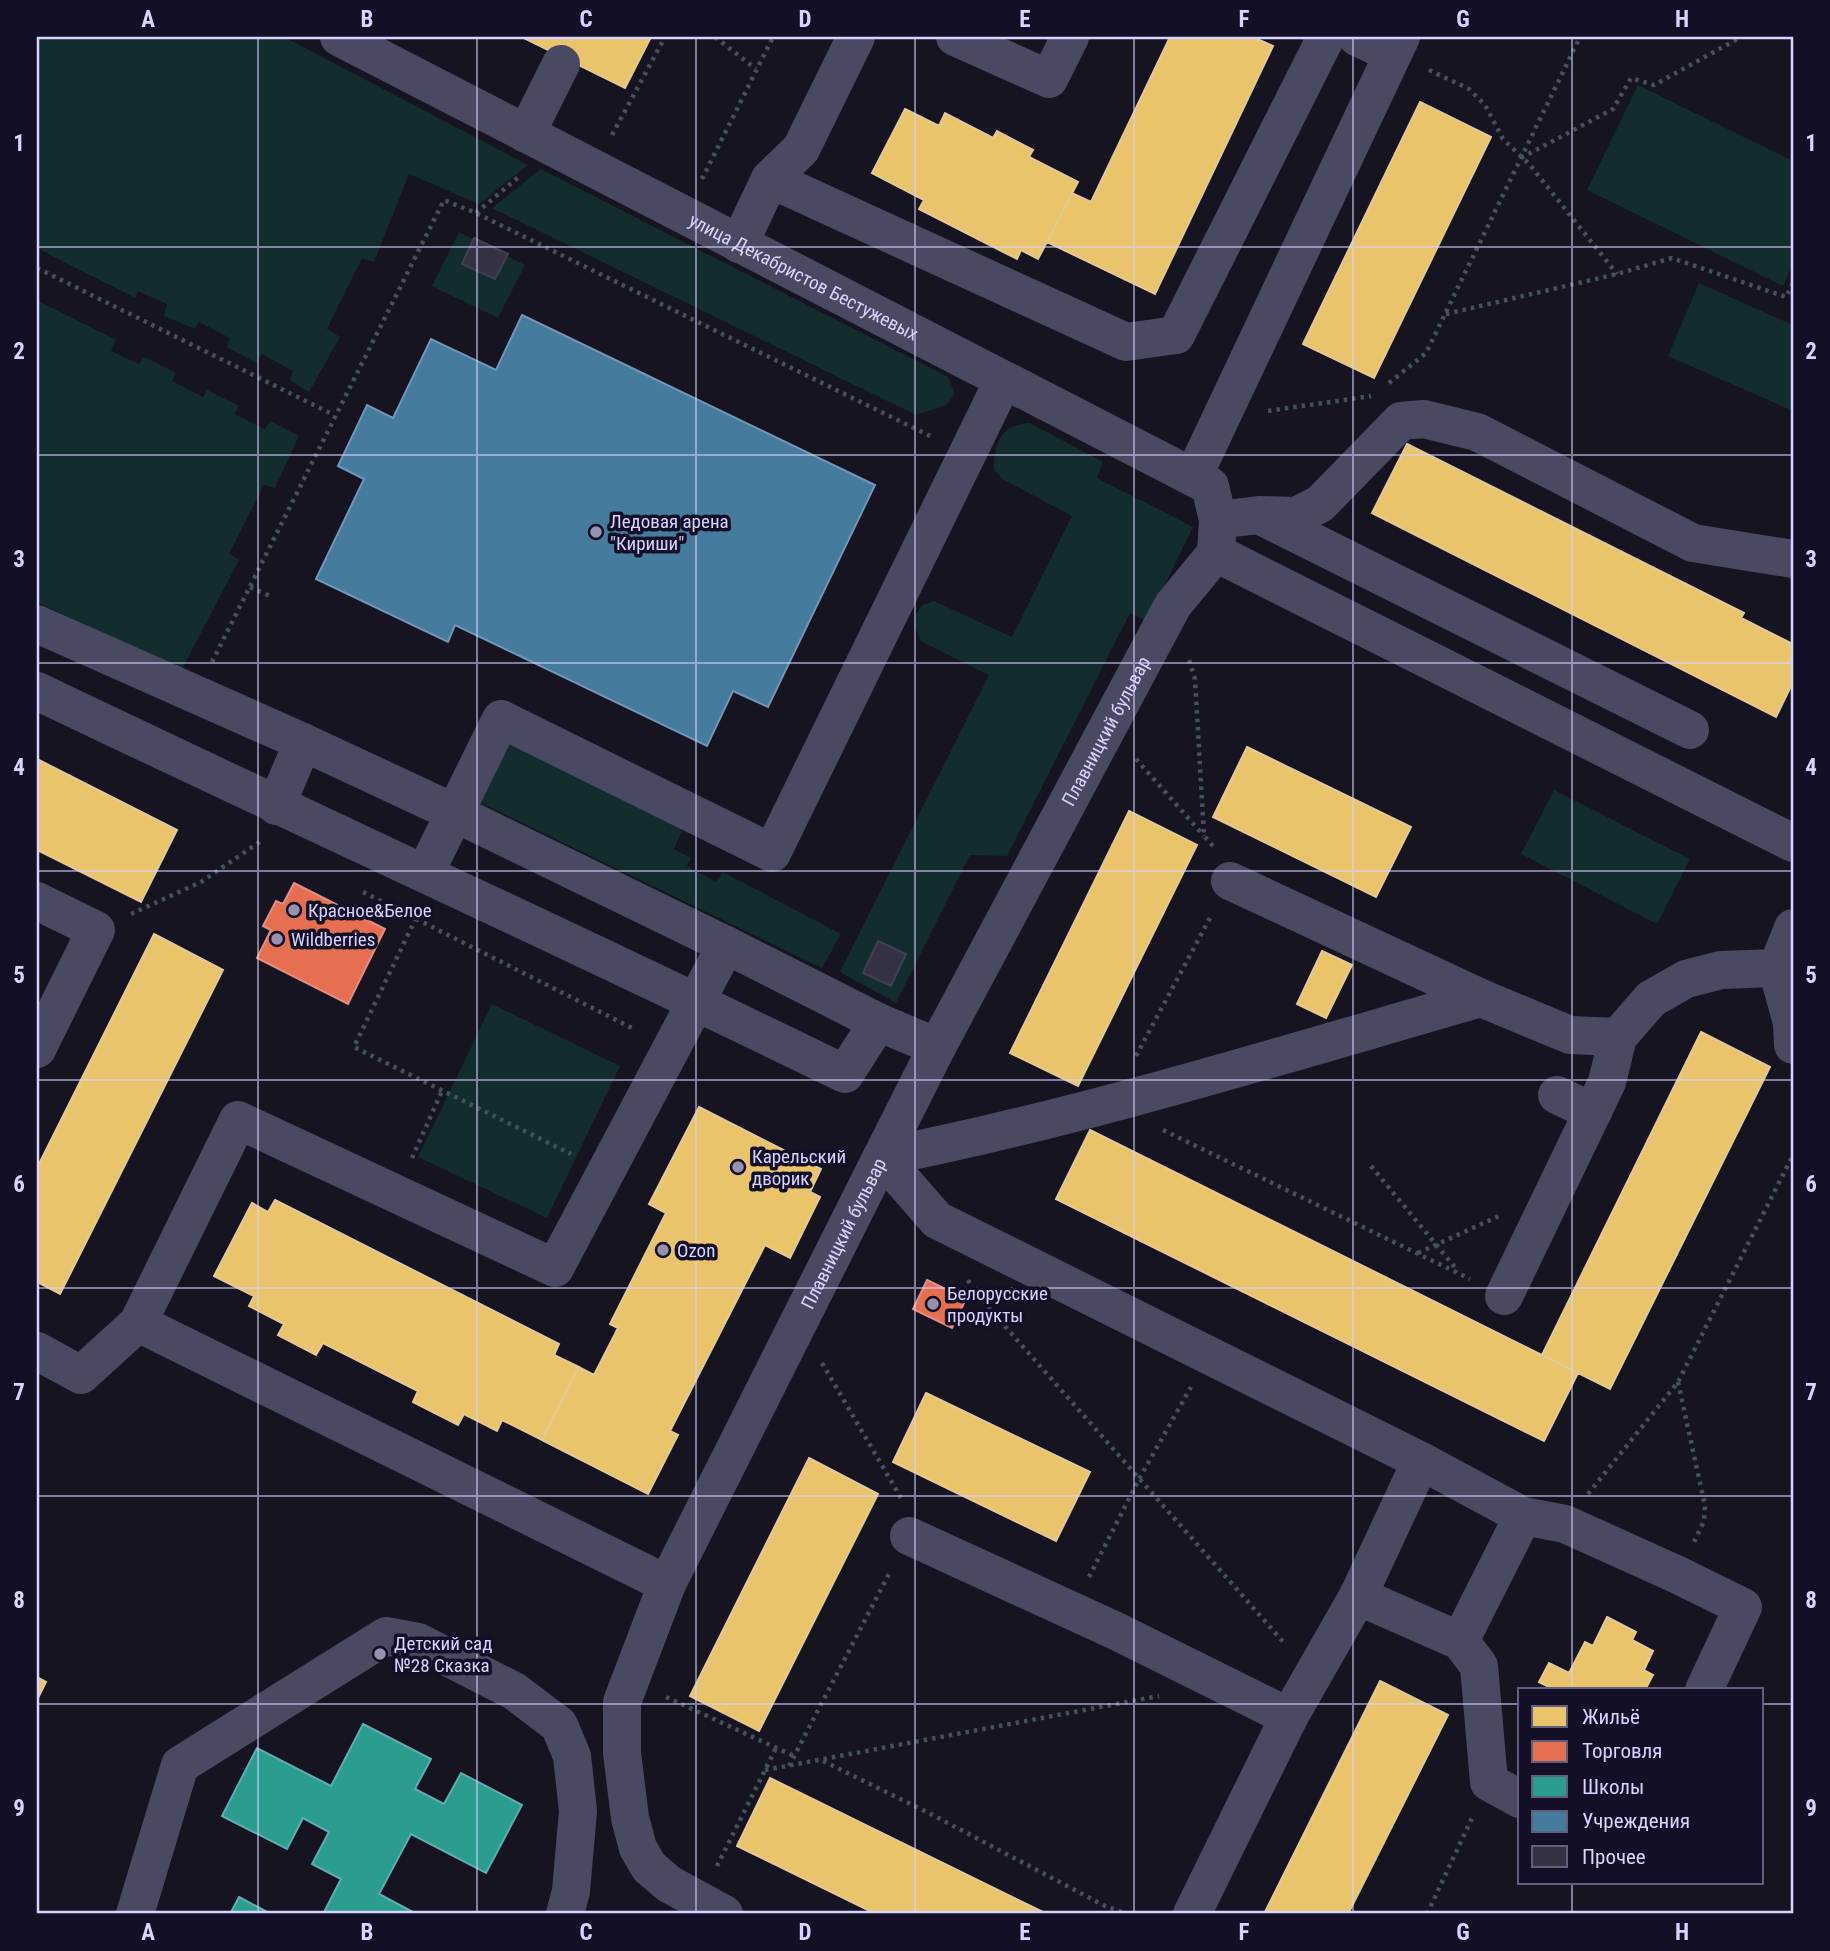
<svg xmlns="http://www.w3.org/2000/svg" width="1830" height="1951" font-family="'Roboto Condensed',sans-serif">
  <style>
    .green { fill: #132c2d }
    .homes { fill: #e9c46a; stroke: #e4c997; stroke-width: 2 }
    .shops { fill: #e76f51; stroke: #e38d85; stroke-width: 2 }
    .schools { fill: #2a9d8f; stroke: #5eaeb1; stroke-width: 2 }
    .public { fill: #457b9d; stroke: #7196ba; stroke-width: 2 }
    .building { fill: #343243; stroke: #433f54; stroke-width: 2 }
    .lines { fill: none; stroke-linecap: round; stroke-linejoin: round }
    .path { stroke: #44505f; stroke-width: 4.5; stroke-dasharray: 3.5 5; stroke-linecap: butt }
    .minor { stroke: #4a4962; stroke-width: 38 }
    .grid { fill: none; stroke: #d9d4ff; stroke-width: 2; stroke-opacity: 0.55 }
    .poi-dot { fill: #9591b1; stroke: #130f26; stroke-width: 2.5 }
    .labels { text-anchor: middle; stroke-width: 7; stroke-linejoin: round; paint-order: stroke }
    .street-label { font-size: 19px; fill: #d9d4ff; stroke: #130f26 }
    .poi-label { font-size: 19px; fill: #d9d4ff; stroke: #130f26; text-anchor: start }
    .neatline { fill: none; stroke: #d9d4ff; stroke-width: 2.5 }
    .grid-label { font-size: 23px; text-anchor: middle; font-weight: bold; fill: #d9d4ff }
  </style>
  <rect width="100%" height="100%" fill="#161421"/>
  <path class="green" d="M 37,37 L 284,37 L 528,165 L 479,204 L 409,174 L 374,262 L 362,258 L 327,329 L 340,337 L 309,392 L 290,380 L 293,371 L 262,354 L 256,363 L 227,347 L 230,338 L 199,322 L 195,329 L 164,316 L 167,304 L 138,291 L 135,298 L 37,248 Z
    M 1638,85 L 1793,161 L 1793,264 L 1783,286 L 1587,190 Z
    M 541,169 L 948,377 L 955,394 L 946,405 L 916,415 L 492,208 Z
    M 459,232 L 525,265 L 498,318 L 432,286 Z
    M 1699,283 L 1793,325 L 1793,411 L 1668,356 Z
    M 37,300 L 116,340 L 111,351 L 139,364 L 144,357 L 176,373 L 172,381 L 203,397 L 207,390 L 239,406 L 234,414 L 265,429 L 270,421 L 299,436 L 275,488 L 264,485 L 229,554 L 239,560 L 181,671 L 37,602 Z
    M 1030,423 L 1103,462 L 1097,478 L 1193,527 L 1147,621 L 1130,613 L 1007,856 L 970,855 L 896,1003 L 840,972 L 989,675 L 921,641 L 914,625 L 916,614 L 922,605 L 934,601 L 1012,637 L 1072,516 L 1004,480 L 994,470 C 994,443 1000,425 1030,423 Z
    M 512,741 L 677,823 L 682,831 L 674,849 L 691,858 L 687,866 L 716,882 L 723,872 L 841,934 L 822,968 L 479,802 Z
    M 1554,790 L 1690,859 L 1657,924 L 1521,854 Z
    M 492,1004 L 620,1066 L 547,1218 L 418,1157 Z"/>
  <path class="homes" d="M 522,37 L 651,37 L 625,88 Z
    M 1170,37 L 1253,37 L 1273,46 L 1155,294 L 1047,242 L 1072,193 L 1091,202 Z
    M 1420,102 L 1491,137 L 1374,378 L 1303,344 Z
    M 905,109 L 939,126 L 945,113 L 993,138 L 997,131 L 1033,150 L 1029,157 L 1078,182 L 1038,259 L 1021,250 L 1017,259 L 919,209 L 924,200 L 872,173 Z
    M 1407,444 L 1744,613 L 1741,618 L 1793,644 L 1793,682 L 1776,717 L 1372,513 Z
    M 1247,747 L 1411,827 L 1376,897 L 1213,817 Z
    M 37,759 L 177,830 L 141,902 L 37,850 Z
    M 1129,811 L 1197,845 L 1078,1086 L 1010,1053 Z
    M 154,934 L 223,970 L 60,1294 L 37,1282 L 37,1168 Z
    M 1322,951 L 1352,965 L 1326,1018 L 1297,1004 Z
    M 1701,1032 L 1770,1067 L 1610,1389 L 1542,1355 Z
    M 699,1107 L 821,1169 L 810,1192 L 820,1197 L 790,1258 L 765,1245 L 670,1431 L 678,1435 L 648,1494 L 542,1440 L 579,1367 L 594,1375 L 618,1328 L 610,1324 L 666,1213 L 649,1204 Z
    M 1090,1130 L 1578,1373 L 1544,1441 L 1056,1199 Z
    M 275,1200 L 559,1344 L 554,1355 L 579,1367 L 542,1440 L 502,1420 L 497,1431 L 464,1414 L 458,1425 L 413,1402 L 418,1391 L 323,1343 L 316,1355 L 278,1335 L 284,1324 L 249,1306 L 254,1296 L 214,1276 L 252,1203 L 268,1212 Z
    M 926,1393 L 1090,1472 L 1056,1541 L 893,1462 Z
    M 809,1458 L 878,1494 L 759,1731 L 690,1696 Z
    M 1607,1617 L 1636,1632 L 1632,1640 L 1653,1651 L 1644,1670 L 1653,1675 L 1645,1690 L 1555,1690 L 1539,1682 L 1549,1663 L 1569,1673 L 1585,1642 L 1593,1646 Z
    M 37,1677 L 46,1682 L 37,1700 Z
    M 1380,1681 L 1448,1715 L 1348,1914 L 1264,1914 Z
    M 770,1778 L 1047,1914 L 876,1914 L 737,1846 Z"/>
  <path class="shops" d="M 294,883 L 385,929 L 348,1004 L 257,958 L 271,930 L 263,926 L 276,901 L 283,904 Z
    M 927,1280 L 966,1299 L 952,1328 L 913,1309 Z"/>
  <path class="schools" d="M 363,1724 L 431,1759 L 415,1789 L 444,1804 L 461,1773 L 522,1805 L 486,1873 L 411,1834 L 379,1894 L 413,1912 L 411,1914 L 323,1914 L 341,1879 L 312,1864 L 329,1832 L 303,1818 L 287,1849 L 222,1816 L 257,1748 L 331,1786 Z
    M 239,1897 L 271,1914 L 230,1914 Z"/>
  <path class="public" d="M 522,315 L 875,485 L 768,707 L 733,691 L 707,746 L 455,625 L 448,642 L 316,579 L 364,479 L 338,466 L 367,405 L 393,418 L 431,339 L 496,370 Z"/>
  <path class="building" d="M 474,238 L 508,254 L 495,279 L 462,264 Z
    M 878,941 L 906,954 L 891,986 L 863,973 Z"/>
  <g class="lines">
    <path class="path" d="M 715,37 L 756,69
      M 1429,70 L 1469,89 L 1485,105 L 1503,139 L 1530,165 L 1617,274
      M 612,135 L 665,37
      M 1521,158 L 1613,109 L 1631,78 L 1654,85 L 1741,37
      M 702,179 L 773,37
      M 476,213 L 521,175
      M 37,268 L 334,415
      M 1446,314 L 1617,274 L 1672,258 L 1786,297 L 1793,283
      M 1389,383 L 1426,353 L 1580,37
      M 1268,411 L 1371,396
      M 250,587 L 270,596
      M 1189,660 L 1195,679 L 1204,836 L 1213,846
      M 212,662 L 444,200 L 476,213 L 932,437
      M 1136,759 L 1204,836
      M 363,892 L 636,1030
      M 131,914 L 201,882 L 261,841
      M 416,918 L 354,1047 L 571,1154
      M 1136,1056 L 1211,916
      M 1163,1130 L 1470,1279
      M 412,1158 L 442,1091
      M 1371,1166 L 1458,1271
      M 1418,1253 L 1499,1216
      M 968,1280 L 973,1290 L 1286,1645
      M 822,1363 L 901,1498
      M 1678,1382 L 1705,1506 L 1704,1521 L 1694,1542
      M 1588,1494 L 1678,1382 L 1793,1155
      M 1089,1577 L 1139,1479 L 1191,1387
      M 666,1697 L 794,1756
      M 823,1761 L 927,1812 L 1105,1906 L 1127,1914
      M 789,1766 L 891,1570
      M 765,1770 L 1159,1696
      M 717,1866 L 776,1748
      M 1427,1914 L 1472,1818"/>
    <g class="minor">
      <path id="s1" d="M 339,37 L 1210,486 L 1218,520 L 1216,553"/>
      <path d="M 955,37 L 1049,79 L 1070,37"/>
      <path d="M 1357,37 L 1393,54"/>
      <path d="M 526,134 L 561,64"/>
      <path d="M 770,179 L 1126,342 L 1176,335 L 1326,37"/>
      <path d="M 739,244 L 770,179 L 801,149 L 856,37"/>
      <path d="M 1193,477 L 1401,37"/>
      <path d="M 1263,517 L 1690,730"/>
      <path d="M 1218,520 L 1259,515 L 1296,516 L 1320,504 L 1401,421 L 1424,419 L 1477,432 L 1693,543 L 1793,559"/>
      <path d="M 1216,553 L 1793,843"/>
      <path d="M 37,624 L 303,742 L 455,813 L 726,945 L 878,1022 L 937,1047"/>
      <path d="M 37,691 C 306,820 577,943 845,1074 L 878,1022"/>
      <path d="M 276,806 L 303,742"/>
      <path d="M 425,873 L 501,719 L 772,853 L 1003,381"/>
      <path d="M 1230,881 L 1481,998 L 1570,1035 L 1618,1037"/>
      <path d="M 37,901 L 96,930 L 37,1049"/>
      <path d="M 1777,968 L 1792,1023 L 1793,1045"/>
      <path d="M 1557,1095 L 1593,1112"/>
      <path d="M 882,1157 L 937,1220 L 1421,1461 L 1523,1516 L 1565,1524 L 1678,1575 L 1743,1607 L 1704,1690"/>
      <path d="M 882,1157 C 1084,1117 1282,1055 1481,998"/>
      <path d="M 1504,1296 L 1607,1082 L 1618,1037 L 1651,999 L 1686,979 L 1721,970 L 1777,968 L 1793,928"/>
      <path d="M 138,1323 L 667,1584"/>
      <path d="M 37,1351 L 81,1375 L 138,1323 L 238,1120 L 555,1268 L 726,945"/>
      <path d="M 909,1536 L 1116,1631 L 1289,1717"/>
      <path d="M 1358,1596 L 1460,1641 L 1479,1666 L 1489,1782 L 1520,1799"/>
      <path d="M 1460,1641 L 1523,1516"/>
      <path d="M 135,1914 L 180,1765 L 386,1636 L 418,1642 L 514,1691 L 559,1725 L 572,1756 L 578,1811 L 571,1891 L 565,1914"/>
      <path id="s2" d="M 724,1914 L 669,1884 L 649,1867 L 638,1848 L 630,1818 L 622,1753 L 622,1702 L 667,1584 L 937,1047 L 1173,605 L 1216,553"/>
      <path d="M 1192,1914 L 1289,1717 L 1358,1596 L 1421,1461"/>
    </g>
  </g>
  <path class="grid" d="M 258,37 L 258,1914M 477,37 L 477,1914M 696,37 L 696,1914M 915,37 L 915,1914M 1134,37 L 1134,1914M 1353,37 L 1353,1914M 1572,37 L 1572,1690M 37,247 L 1793,247M 37,455 L 1793,455M 37,663 L 1793,663M 37,871 L 1793,871M 37,1080 L 1793,1080M 37,1288 L 1793,1288M 37,1496 L 1793,1496M 37,1704 L 1520,1704M 1762,1704 L 1793,1704M 1572,1883 L 1572,1914"/>
  <g class="poi-dot">
    <circle cx="596" cy="532" r="7"/>
    <circle cx="294" cy="910" r="7"/>
    <circle cx="277" cy="939" r="7"/>
    <circle cx="738" cy="1167" r="7"/>
    <circle cx="663" cy="1250" r="7"/>
    <circle cx="933" cy="1304" r="7"/>
    <circle cx="380" cy="1654" r="7"/>
  </g>
  <g class="labels">
    <g class="street-label">
      <text dy="7" stroke="none"><textPath href="#s1" startOffset="523">улица Декабристов Бестужевых</textPath></text>
      <text dy="7" stroke="none"><textPath href="#s2" startOffset="1344">Плавницкий бульвар</textPath></text>
      <text dy="7" stroke="none"><textPath href="#s2" startOffset="777">Плавницкий бульвар</textPath></text>
    </g>
    <g class="poi-label">
      <text x="610" y="528">Ледовая арена<tspan x="610" dy="22">"Кириши"</tspan></text>
      <text x="308" y="917">Красное&amp;Белое</text>
      <text x="291" y="946">Wildberries</text>
      <text x="752" y="1163">Карельский<tspan x="752" dy="22">дворик</tspan></text>
      <text x="677" y="1257">Ozon</text>
      <text x="947" y="1300">Белорусские<tspan x="947" dy="22">продукты</tspan></text>
      <text x="394" y="1650">Детский сад<tspan x="394" dy="22">№28 Сказка</tspan></text>
    </g>
  </g>
  <rect width="1830" height="1951" fill="none" stroke="#130f26" stroke-width="77"/>
  <rect x="1518" y="1688" width="245" height="196" fill="#130f26" stroke="#625e7d" stroke-width="2"/>
  <rect x="1532" y="1706" width="35" height="21" fill="#e9c46a" stroke="#625e7d" stroke-width="2"/>
  <text x="1582" y="1724" font-size="21" fill="#d9d4ff">Жильё</text>
  <rect x="1532" y="1741" width="35" height="21" fill="#e76f51" stroke="#625e7d" stroke-width="2"/>
  <text x="1582" y="1758" font-size="21" fill="#d9d4ff">Торговля</text>
  <rect x="1532" y="1776" width="35" height="21" fill="#2a9d8f" stroke="#625e7d" stroke-width="2"/>
  <text x="1582" y="1794" font-size="21" fill="#d9d4ff">Школы</text>
  <rect x="1532" y="1811" width="35" height="21" fill="#457b9d" stroke="#625e7d" stroke-width="2"/>
  <text x="1582" y="1828" font-size="21" fill="#d9d4ff">Учреждения</text>
  <rect x="1532" y="1846" width="35" height="21" fill="#343243" stroke="#625e7d" stroke-width="2"/>
  <text x="1582" y="1864" font-size="21" fill="#d9d4ff">Прочее</text>
  <rect x="38" y="38" width="1754" height="1874" class="neatline"/>
  <g class="grid-label">
    <text x="148" y="27">A</text>
    <text x="367" y="27">B</text>
    <text x="586" y="27">C</text>
    <text x="805" y="27">D</text>
    <text x="1025" y="27">E</text>
    <text x="1244" y="27">F</text>
    <text x="1463" y="27">G</text>
    <text x="1682" y="27">H</text>
    <text x="19" y="151">1</text>
    <text x="1811" y="151">1</text>
    <text x="19" y="359">2</text>
    <text x="1811" y="359">2</text>
    <text x="19" y="567">3</text>
    <text x="1811" y="567">3</text>
    <text x="19" y="775">4</text>
    <text x="1811" y="775">4</text>
    <text x="19" y="983">5</text>
    <text x="1811" y="983">5</text>
    <text x="19" y="1192">6</text>
    <text x="1811" y="1192">6</text>
    <text x="19" y="1400">7</text>
    <text x="1811" y="1400">7</text>
    <text x="19" y="1608">8</text>
    <text x="1811" y="1608">8</text>
    <text x="19" y="1816">9</text>
    <text x="1811" y="1816">9</text>
    <text x="148" y="1940">A</text>
    <text x="367" y="1940">B</text>
    <text x="586" y="1940">C</text>
    <text x="805" y="1940">D</text>
    <text x="1025" y="1940">E</text>
    <text x="1244" y="1940">F</text>
    <text x="1463" y="1940">G</text>
    <text x="1682" y="1940">H</text>
  </g>
</svg>
